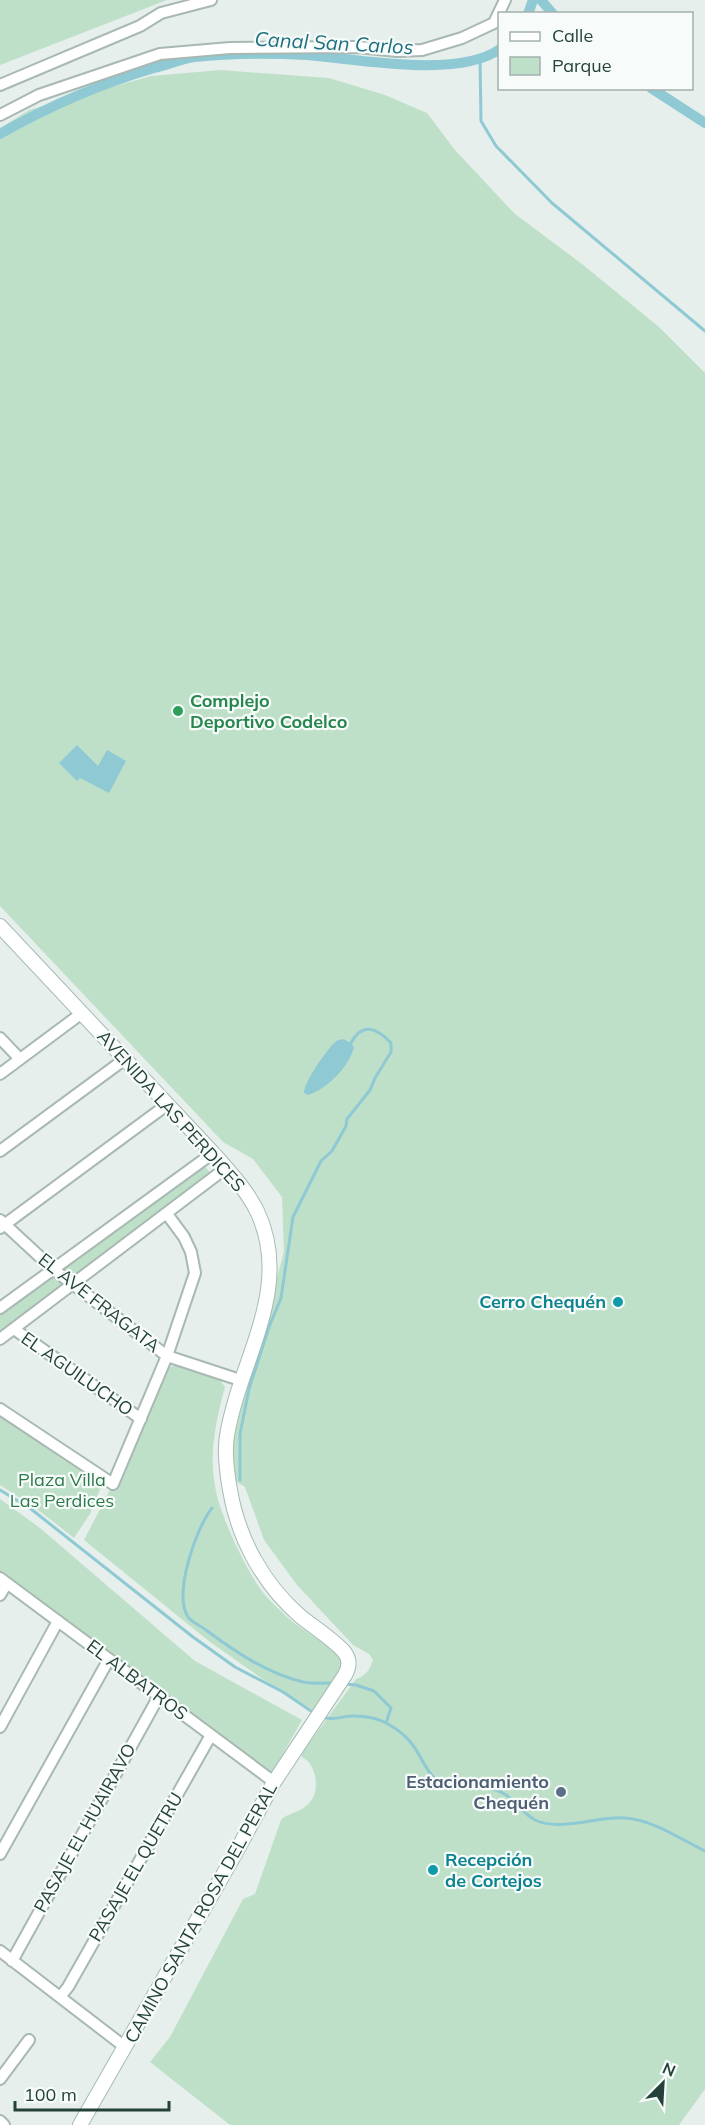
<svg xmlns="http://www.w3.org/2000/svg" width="705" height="2125" font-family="Mulish,sans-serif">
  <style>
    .green { fill: #bfe0c8 }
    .water { fill: #8ec9d4 }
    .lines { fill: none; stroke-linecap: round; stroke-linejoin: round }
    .stream { stroke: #8ec9d4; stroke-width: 3 }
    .canal { stroke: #8ec9d4; stroke-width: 10 }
    .street-casing { stroke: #a8b8b2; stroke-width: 14 }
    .secondary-casing { stroke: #a4bbb3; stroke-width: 16 }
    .street { stroke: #fff; stroke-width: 10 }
    .secondary { stroke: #fff; stroke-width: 14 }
    .leisure-dot { fill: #2e9e5b; stroke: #f7fbf9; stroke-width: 2 }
    .culture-dot { fill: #0f9aa8; stroke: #f7fbf9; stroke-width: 2 }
    .service-dot { fill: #5c6f8a; stroke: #f7fbf9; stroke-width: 2 }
    .labels { text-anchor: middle; stroke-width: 4.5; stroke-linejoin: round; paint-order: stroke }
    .leisure-label { font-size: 18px; font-weight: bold; fill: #27864d; stroke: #f7fbf9; text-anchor: start }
    .street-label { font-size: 18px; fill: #24423a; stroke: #f7fbf9 }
    .culture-label { font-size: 18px; font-weight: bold; fill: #0d838f; stroke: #f7fbf9; text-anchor: end }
    .park-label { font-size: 18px; fill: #2d7a4b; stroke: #f7fbf9 }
    .service-label { font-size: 18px; font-weight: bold; fill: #4e5e75; stroke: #f7fbf9; text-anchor: end }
    .water-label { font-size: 20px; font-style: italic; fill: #1c6f80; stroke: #f7fbf9 }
  </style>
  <rect width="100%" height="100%" fill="#e6efeb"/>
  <path class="green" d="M 0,0 L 167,0 L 0,65 Z
    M 220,70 L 329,78 L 385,95 L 427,113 L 455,150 L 515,214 L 582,264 L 659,327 L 705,373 L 705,2089 L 679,2125 L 230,2125 L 150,2062 L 170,2037 L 243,1899 L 255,1894 L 281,1820 C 285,1815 288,1816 293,1813 C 310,1807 319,1795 315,1776 C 313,1768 310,1761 302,1757 L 302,1753 L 356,1679 C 366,1676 370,1669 373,1660 L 369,1654 L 353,1645 L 297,1585 L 264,1540 L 245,1487 L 229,1477 L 231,1436 L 250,1377 L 284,1252 L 282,1197 L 253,1159 L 223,1142 L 0,906 L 0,128 L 29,110 L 151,76 Z
    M 202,1163 L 213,1176 L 0,1336 L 0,1314 Z
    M 176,1365 L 220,1380 L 225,1387 C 216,1420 208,1456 216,1491 C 221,1517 244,1565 259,1587 C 266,1598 278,1608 287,1617 C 305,1633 330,1643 344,1663 L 342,1672 L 315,1711 L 267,1682 L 210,1642 L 84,1540 L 113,1484 L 164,1369 Z
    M 0,1414 L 103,1482 L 90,1514 L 74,1538 L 37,1509 L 0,1485 Z
    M 0,1499 L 40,1528 L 195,1661 L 302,1720 L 271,1775 L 0,1572 Z"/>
  <path class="water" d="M 77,745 L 98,766 L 107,750 L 126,761 L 109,793 L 80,778 L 77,781 L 59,763 Z
    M 343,1039 L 351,1043 L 354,1047 C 349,1067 327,1089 308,1095 L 304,1093 C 304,1082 326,1051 334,1043 C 337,1040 339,1040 343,1039 Z"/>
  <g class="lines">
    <path class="stream" d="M 480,59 L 481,121 L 496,146 L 552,203 L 705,331
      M 240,1480 L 240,1434 L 249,1389 L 269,1327 L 281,1298 L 293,1217 L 321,1161 L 332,1151 L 346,1126 L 347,1119 L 370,1090 L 375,1078 L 391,1052 L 391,1043 C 378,1029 363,1021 351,1043
      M 0,1490 L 31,1509 L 193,1637 L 235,1667 L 283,1692 L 314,1713
      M 212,1508 C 196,1528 173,1594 188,1617 C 191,1622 201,1626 206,1630 C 234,1651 268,1674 303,1682 C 313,1684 325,1683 335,1683
      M 345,1684 L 356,1685 L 374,1691 L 391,1708 L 386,1723
      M 326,1718 C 337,1720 342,1716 353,1716 C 363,1716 378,1718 388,1724 C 397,1729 406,1736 412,1744 C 423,1758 428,1779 446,1786 C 456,1790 480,1785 496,1790 C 513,1795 520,1812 535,1820 C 560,1832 598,1816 625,1818 C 654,1820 680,1839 705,1851"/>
    <path class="canal" d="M 541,0 L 553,14
      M 528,14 L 533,0
      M 651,88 L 705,123
      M 0,134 C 49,106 100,84 154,68 C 167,65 181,59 194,57 C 231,53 270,53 307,55 C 357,59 458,79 500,49"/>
    <defs>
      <path id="street" d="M 0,85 L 140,26 L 161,13 L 211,0
        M 0,115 L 39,95 L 160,54 L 230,48 L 358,47 L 397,51 L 422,50 L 462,38 L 494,23 L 505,0
        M 0,1038 L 20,1059
        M 0,1074 L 82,1013
        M 0,1151 L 125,1059
        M 0,1220 L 53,1269 L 167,1356 L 243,1381
        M 0,1228 L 168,1104
        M 0,1308 L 213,1153
        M 14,1329 L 141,1419
        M 0,1339 L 226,1168
        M 0,1409 L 113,1484 L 167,1356 L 195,1273 L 191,1252 L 184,1237 L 167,1214
        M 0,1578 L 274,1782
        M 0,1595 L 7,1583
        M 0,1727 L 58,1621
        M 0,1854 L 109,1659
        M 0,1951 L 125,2047
        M 12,1961 L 159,1696
        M 60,1997 L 68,1987 L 211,1735
        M 0,2079 L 29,2040
        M 0,2121 L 4,2125"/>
      <path id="secondary" d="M 0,926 L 213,1153 C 229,1171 246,1189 257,1211 C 294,1289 239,1360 227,1436 C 224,1453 227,1473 230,1490 C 238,1538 263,1584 300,1616 C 312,1626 337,1642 345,1653 C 350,1660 349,1668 345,1675 L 274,1782 L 235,1854 L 80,2125"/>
    </defs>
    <use href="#street" class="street-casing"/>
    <use href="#secondary" class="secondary-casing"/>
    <use href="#street" class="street"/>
    <use href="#secondary" class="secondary"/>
  </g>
  <circle class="leisure-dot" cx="178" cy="711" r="6"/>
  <g class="culture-dot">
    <circle cx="618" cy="1302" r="6"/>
    <circle cx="433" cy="1870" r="6"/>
  </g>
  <circle class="service-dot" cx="561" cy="1792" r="6"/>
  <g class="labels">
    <g class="leisure-label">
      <text x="190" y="707">Complejo<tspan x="190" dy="21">Deportivo Codelco</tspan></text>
    </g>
    <g class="street-label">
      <text transform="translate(171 1111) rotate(48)" y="6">AVENIDA LAS PERDICES</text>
      <text transform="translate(99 1303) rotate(38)" y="6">EL AVE FRAGATA</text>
      <text transform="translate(77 1374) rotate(35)" y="6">EL AGUILUCHO</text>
      <text transform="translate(137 1680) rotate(37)" y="6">EL ALBATROS</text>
      <text transform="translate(85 1828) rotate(-61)" y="6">PASAJE EL HUAIRAVO</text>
      <text transform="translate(136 1867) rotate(-60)" y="6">PASAJE EL QUETRU</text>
      <text transform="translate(201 1913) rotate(-61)" y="6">CAMINO SANTA ROSA DEL PERAL</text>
    </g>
    <g class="culture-label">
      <text x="606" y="1308">Cerro Chequén</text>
      <text x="445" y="1866" text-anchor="start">Recepción<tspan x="445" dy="21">de Cortejos</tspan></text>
    </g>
    <g class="park-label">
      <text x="62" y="1486">Plaza Villa<tspan x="62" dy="21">Las Perdices</tspan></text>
    </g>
    <g class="service-label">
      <text x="549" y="1788">Estacionamiento<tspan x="549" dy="21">Chequén</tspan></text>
    </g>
    <g class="water-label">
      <text transform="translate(334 43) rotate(3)" y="7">Canal San Carlos</text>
    </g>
  </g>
  <rect x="498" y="12" width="195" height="78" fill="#f7fbf9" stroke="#a3b1ad" stroke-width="1.5"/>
  <rect x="510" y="32" width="30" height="9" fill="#ffffff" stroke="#a3b1ad" stroke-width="1.5"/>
  <text x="552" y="42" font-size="18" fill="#24423a">Calle</text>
  <rect x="510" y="57" width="30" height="18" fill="#bfe0c8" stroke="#a3b1ad" stroke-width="1.5"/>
  <text x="552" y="72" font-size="18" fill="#24423a">Parque</text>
  <g transform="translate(663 2083) rotate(24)" stroke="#f7fbf9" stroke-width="4.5" paint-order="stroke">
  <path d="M0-4.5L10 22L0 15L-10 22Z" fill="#24423a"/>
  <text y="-9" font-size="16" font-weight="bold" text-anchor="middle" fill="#24423a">N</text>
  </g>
  <path d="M15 2101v9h154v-9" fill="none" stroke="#24423a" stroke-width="3"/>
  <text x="24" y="2101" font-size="18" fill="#24423a" stroke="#f7fbf9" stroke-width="4.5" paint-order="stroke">100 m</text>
</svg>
